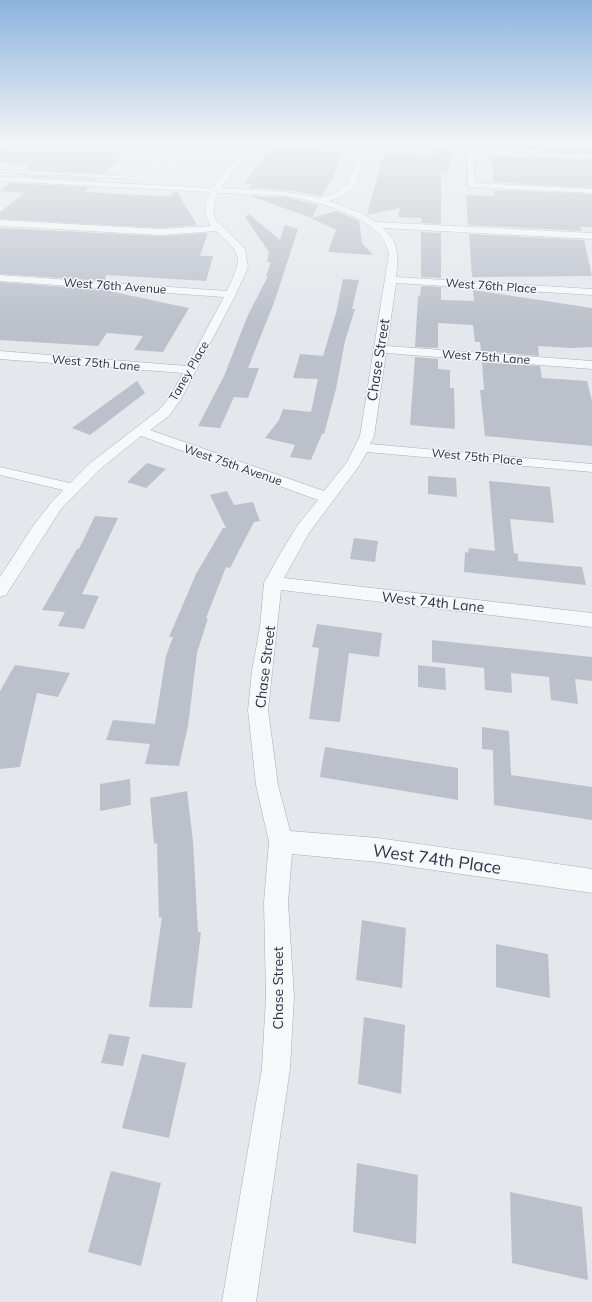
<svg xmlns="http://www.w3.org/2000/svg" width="592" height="1302" font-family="Mulish,sans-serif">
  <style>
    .building { fill: #bbc0ca }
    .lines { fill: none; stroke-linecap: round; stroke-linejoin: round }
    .lane-casing { stroke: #a9aeb7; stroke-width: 1 }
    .street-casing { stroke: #a9aeb7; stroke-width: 1 }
    .lane { fill: #f7f8fa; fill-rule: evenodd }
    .street { fill: #f7f8fa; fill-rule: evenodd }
    .labels { text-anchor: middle; stroke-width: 3; stroke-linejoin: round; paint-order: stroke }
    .far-street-label { font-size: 12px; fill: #2b3445; stroke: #f4f6f9 }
    .street-label { font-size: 14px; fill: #2b3445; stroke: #f4f6f9 }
    .near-street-label { font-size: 17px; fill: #2b3445; stroke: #f4f6f9 }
  </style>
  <rect width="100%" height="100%" fill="#e4e7ec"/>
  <path class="building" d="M 12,142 L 134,142 L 114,160 L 118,160 L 104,174 L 27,170 L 29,168 L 27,167 L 31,164 L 0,163 L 0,150 Z
    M 322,144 L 346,145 L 339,160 L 333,179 L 329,182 L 322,196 L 286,190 L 249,188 L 252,184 L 244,184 L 270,147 L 320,149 Z
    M 492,144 L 592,148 L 592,154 L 492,149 Z
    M 434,148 L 451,149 L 452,162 L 449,166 L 449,172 L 441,173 L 441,224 L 421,223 L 421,218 L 398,217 L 400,208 L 367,215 L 384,153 L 433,155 Z
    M 492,156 L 592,160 L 592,188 L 494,182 Z
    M 20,175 L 98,179 L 96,180 L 18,176 Z
    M 10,183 L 89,187 L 84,192 L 139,195 L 171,196 L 174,192 L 177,192 L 197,225 L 160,228 L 0,219 L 0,212 L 25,193 L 0,191 Z
    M 494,190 L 592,194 L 592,227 L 580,227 L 582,231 L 468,225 L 466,195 L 495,196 Z
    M 250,196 L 286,197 L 318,205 L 312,218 Z
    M 337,211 L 359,221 L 362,243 L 373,255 L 328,252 L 336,230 L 311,218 Z
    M 249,214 L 280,240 L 285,225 L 298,229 L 275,300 L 248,368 L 259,368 L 248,398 L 234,397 L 220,428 L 198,426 L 224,376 L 248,315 L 268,276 L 266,276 L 271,262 L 267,262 L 269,252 L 245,217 Z
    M 0,228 L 160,236 L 208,233 L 200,256 L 213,256 L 206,281 L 106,275 L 105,281 L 0,274 Z
    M 421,232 L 441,233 L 441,278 L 421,277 Z
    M 469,234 L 584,240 L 592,276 L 472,277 Z
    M 343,279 L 359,280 L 352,309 L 355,309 L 345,341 L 336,389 L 324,434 L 322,434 L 311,460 L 290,457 L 295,445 L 265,438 L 279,420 L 283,409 L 311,412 L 318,379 L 293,378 L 300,354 L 323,356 L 336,313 Z
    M 0,282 L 104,290 L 189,308 L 163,352 L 134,350 L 143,336 L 107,333 L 98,346 L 0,340 Z
    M 421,286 L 441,287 L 441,300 L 474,301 L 473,290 L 592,308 L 592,347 L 572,348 L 538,346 L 539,356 L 481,351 L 480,342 L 475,342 L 473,325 L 438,323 L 438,348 L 415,347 L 418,296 L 420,296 Z
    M 415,357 L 438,359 L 438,369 L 450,370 L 450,388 L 454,388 L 455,429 L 410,425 Z
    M 482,362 L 540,366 L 542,378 L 587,381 L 592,401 L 592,446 L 485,436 L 480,390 L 484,390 Z
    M 137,381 L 145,393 L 90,435 L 72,428 Z
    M 147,463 L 166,469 L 146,488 L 127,482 Z
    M 428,476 L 456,478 L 457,497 L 428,494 Z
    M 489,481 L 550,487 L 554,523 L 510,519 L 514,553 L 518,554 L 518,561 L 582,567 L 586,585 L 464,572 L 465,552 L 468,553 L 469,548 L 495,551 Z
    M 227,491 L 234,505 L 253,502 L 260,521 L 254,522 L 230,568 L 226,567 L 206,618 L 208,618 L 197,653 L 188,726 L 179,766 L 145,764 L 150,744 L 106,740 L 113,720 L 155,724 L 166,656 L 173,637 L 169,637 L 196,574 L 223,528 L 226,528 L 210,495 Z
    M 95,516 L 118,518 L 82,594 L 99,596 L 84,629 L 58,626 L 65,612 L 42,610 L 77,549 L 79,549 Z
    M 354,538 L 378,541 L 375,562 L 350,559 Z
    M 317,624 L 382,633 L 379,657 L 349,653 L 340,722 L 309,719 L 319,648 L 312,647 Z
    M 432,640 L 592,657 L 592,681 L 575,679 L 578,704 L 551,700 L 549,677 L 511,673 L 512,693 L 485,690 L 484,668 L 432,662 Z
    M 15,665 L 70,673 L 58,697 L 37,693 L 20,767 L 0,769 L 0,691 Z
    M 418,665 L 445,668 L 446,690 L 418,687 Z
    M 482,727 L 509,731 L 511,775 L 592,787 L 592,820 L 494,805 L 493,750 L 482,749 Z
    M 325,747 L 458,768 L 458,800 L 320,777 Z
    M 130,779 L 131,805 L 100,811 L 100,784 Z
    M 187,791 L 193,841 L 198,932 L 201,932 L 192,1008 L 149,1007 L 162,917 L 159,918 L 157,843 L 154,844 L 150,798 Z
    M 362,920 L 406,928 L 402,988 L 356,980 Z
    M 496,944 L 548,954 L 550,998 L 496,987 Z
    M 364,1017 L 405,1025 L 401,1094 L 358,1084 Z
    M 109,1034 L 130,1037 L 123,1066 L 101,1063 Z
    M 142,1054 L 186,1063 L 169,1138 L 122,1128 Z
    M 357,1163 L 418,1175 L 416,1244 L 353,1232 Z
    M 111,1171 L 161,1183 L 141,1266 L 88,1252 Z
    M 510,1192 L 582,1207 L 588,1280 L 512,1263 Z"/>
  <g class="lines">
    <defs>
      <path id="lane" d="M 163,143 L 188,145 L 169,164 L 151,167 L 135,183 L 133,182 L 136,179 L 0,172 L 0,170 L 138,177 L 148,166 L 144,162 ZM 165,145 L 183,146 L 167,162 L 151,165 L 147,163 Z"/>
      <path id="street" d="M 248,142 L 255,142 L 221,188 L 286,192 L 321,198 L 336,193 L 348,184 L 361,142 L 367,142 L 356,185 L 342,197 L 329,201 L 360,213 L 376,222 L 592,233 L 592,239 L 383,228 C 400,244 398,256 396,277 L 592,289 L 592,295 L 396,283 L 387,346 L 592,361 L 592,369 L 386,353 L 374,436 L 370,444 L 592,464 L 592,472 L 367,452 L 359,466 L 309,533 L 284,578 L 592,613 L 592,627 L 281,590 L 268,710 L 278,785 L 290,831 L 378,838 L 592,869 L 592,893 L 378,862 L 292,854 L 288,902 L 294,997 L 290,1068 L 256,1302 L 222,1302 L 262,1068 L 266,997 L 264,902 L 269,842 L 256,785 L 248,710 L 252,671 L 260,627 L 264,583 L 280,554 L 297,526 L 318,500 L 141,436 L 99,470 L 61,509 L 6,595 L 0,597 L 0,577 L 33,526 L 51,503 L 63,490 L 0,475 L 0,467 L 70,483 L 89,464 L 159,410 L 169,398 L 183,373 L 0,359 L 0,351 L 187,366 L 224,297 L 0,281 L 0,275 L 227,291 C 242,258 244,255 216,231 L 160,235 L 0,226 L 0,220 L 160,229 L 211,226 C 203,214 204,205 210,192 L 0,181 L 0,177 L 213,188 ZM 218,193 C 241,194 264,194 286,196 C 314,200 363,214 381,236 C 385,241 387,247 389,253 L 360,436 L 347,462 L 324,491 L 150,430 L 169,416 L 181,399 L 236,294 L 248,267 L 245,249 L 215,219 C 212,209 214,202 218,193 Z
        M 466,142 L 472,142 L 473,150 L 592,155 L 592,159 L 473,154 L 475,183 L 592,189 L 592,193 L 468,187 Z"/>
    </defs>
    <use href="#lane" class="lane-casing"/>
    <use href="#street" class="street-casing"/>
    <use href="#lane" class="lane"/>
    <use href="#street" class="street"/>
  </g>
  <linearGradient id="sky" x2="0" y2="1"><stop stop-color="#8bb4dd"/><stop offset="0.44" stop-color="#f3f4f6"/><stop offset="1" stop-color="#f3f4f6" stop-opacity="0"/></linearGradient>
  <rect width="592" height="324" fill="url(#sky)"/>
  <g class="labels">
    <g class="far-street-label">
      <text transform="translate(115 286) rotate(4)" y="4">West 76th Avenue</text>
      <text transform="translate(491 286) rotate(4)" y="4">West 76th Place</text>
      <text transform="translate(486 357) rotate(4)" y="4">West 75th Lane</text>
      <text transform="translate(96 363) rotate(5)" y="4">West 75th Lane</text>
      <text transform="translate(189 371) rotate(-60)" y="4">Taney Place</text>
      <text transform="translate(477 457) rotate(5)" y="4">West 75th Place</text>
      <text transform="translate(233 465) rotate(19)" y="4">West 75th Avenue</text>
    </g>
    <g class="street-label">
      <text transform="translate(378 360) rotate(-81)" y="5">Chase Street</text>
      <text transform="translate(433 602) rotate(6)" y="5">West 74th Lane</text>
      <text transform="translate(265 667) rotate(-83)" y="5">Chase Street</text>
      <text transform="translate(278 988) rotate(-90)" y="5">Chase Street</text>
    </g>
    <g class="near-street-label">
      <text transform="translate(437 859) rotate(8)" y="6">West 74th Place</text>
    </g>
  </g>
</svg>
